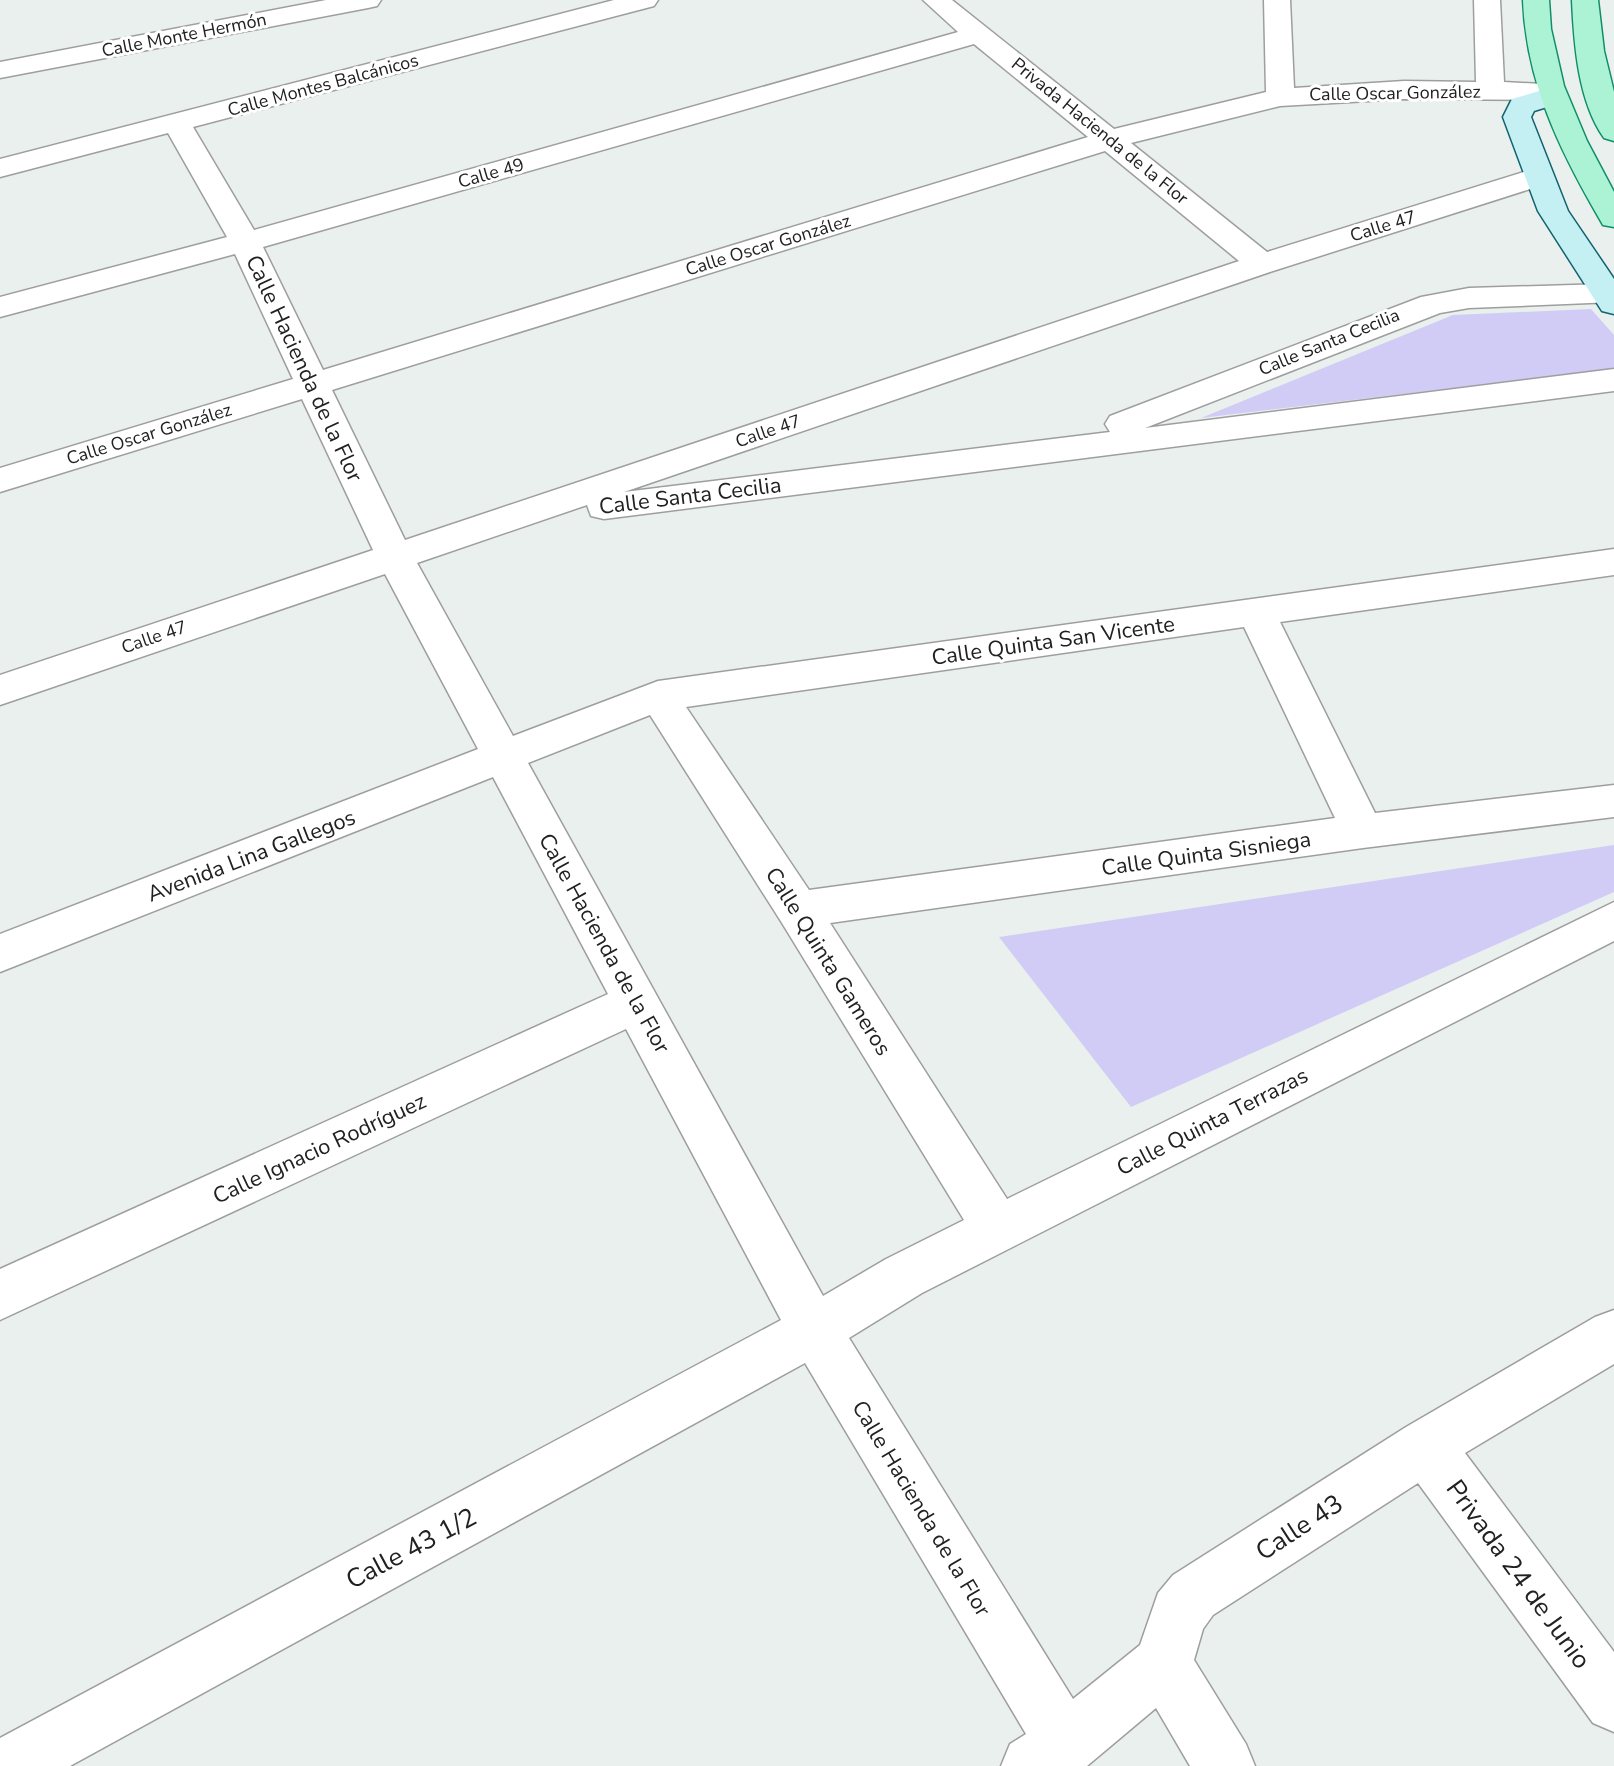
<svg xmlns="http://www.w3.org/2000/svg" width="1614" height="1766" font-family="'Nunito Sans',sans-serif">
  <style>
    .park { fill: #d0ccf5 }
    .lines { fill: none; stroke-linecap: round; stroke-linejoin: round }
    .street-casing { stroke: #9e9e9e; stroke-width: 3 }
    .secondary-casing { stroke: #11636f; stroke-width: 3 }
    .primary-casing { stroke: #108e68; stroke-width: 3 }
    .street { fill: #fff; fill-rule: evenodd }
    .secondary { fill: #c4f0f4; fill-rule: evenodd }
    .primary { fill: #acf3d6; fill-rule: evenodd }
    .labels { text-anchor: middle; stroke-width: 6; stroke-linejoin: round; paint-order: stroke }
    .far-street-label { font-size: 18px; fill: #212121; stroke: #fff }
    .street-label { font-size: 22px; fill: #212121; stroke: #fff }
    .near-street-label { font-size: 26px; fill: #212121; stroke: #fff }
  </style>
  <rect width="100%" height="100%" fill="#e9f0ee"/>
  <path class="park" d="M 1591,309 L 1614,335 L 1614,369 L 1201,418 L 1453,315 Z
    M 1614,845 L 1614,892 L 1131,1107 L 999,937 Z"/>
  <g class="lines">
    <defs>
      <path id="street" d="M 326,0 L 381,0 L 377,6 L 368,8 L 0,78 L 0,62 Z
        M 614,0 L 658,0 L 654,6 L 193,127 L 254,230 L 958,32 L 923,0 L 952,0 L 1114,129 L 1266,92 L 1264,0 L 1290,0 L 1294,88 L 1404,81 L 1476,82 L 1474,0 L 1500,0 L 1504,82 L 1561,85 L 1565,91 L 1561,97 L 1551,100 L 1404,99 L 1280,106 L 1131,143 L 1267,252 L 1527,171 L 1538,168 L 1549,171 L 1553,177 L 1549,183 L 1273,271 L 624,492 L 1110,432 L 1105,424 L 1110,416 L 1421,297 L 1469,288 L 1606,284 L 1614,286 L 1614,302 L 1469,308 L 1440,313 L 1145,428 L 1614,369 L 1614,391 L 604,519 L 591,516 L 587,505 L 417,563 L 513,736 L 658,681 L 1614,549 L 1614,575 L 1280,622 L 1375,813 L 1614,785 L 1614,817 L 1363,848 L 830,923 L 1007,1199 L 1614,902 L 1614,941 L 922,1293 L 849,1338 L 1073,1699 L 1140,1645 L 1158,1593 L 1173,1575 L 1406,1427 L 1595,1317 L 1614,1310 L 1614,1364 L 1465,1453 L 1614,1652 L 1614,1732 L 1593,1723 L 1418,1483 L 1213,1615 L 1203,1629 L 1194,1660 L 1246,1744 L 1255,1766 L 1190,1766 L 1156,1708 L 1087,1766 L 1001,1766 L 1010,1744 L 1026,1734 L 805,1363 L 70,1766 L 0,1766 L 0,1738 L 781,1320 L 626,1029 L 0,1320 L 0,1269 L 608,994 L 493,777 L 0,972 L 0,934 L 478,749 L 385,574 L 0,705 L 0,675 L 373,550 L 302,399 L 0,492 L 0,468 L 293,379 L 235,254 L 0,317 L 0,297 L 227,237 L 168,133 L 0,177 L 0,159 ZM 974,44 L 1088,137 L 323,370 L 263,247 ZM 1105,151 L 1239,261 L 405,540 L 332,390 ZM 1244,627 L 1335,818 L 809,890 L 686,707 ZM 650,715 L 782,923 L 964,1220 L 886,1259 L 823,1296 L 528,763 Z"/>
      <path id="secondary" d="M 1553,87 L 1563,90 L 1567,96 L 1563,102 L 1534,111 L 1531,117 L 1568,211 L 1614,279 L 1614,314 L 1602,311 L 1538,211 L 1503,117 L 1512,99 Z"/>
      <path id="primary" d="M 1523,0 L 1549,0 L 1551,29 L 1564,86 L 1587,141 L 1614,192 L 1614,227 L 1603,225 L 1599,218 C 1559,149 1526,81 1523,0 Z
        M 1572,0 L 1598,0 L 1604,51 L 1614,92 L 1614,141 L 1604,138 C 1578,101 1574,44 1572,0 Z"/>
    </defs>
    <use href="#street" class="street-casing"/>
    <use href="#secondary" class="secondary-casing"/>
    <use href="#primary" class="primary-casing"/>
    <use href="#street" class="street"/>
    <use href="#secondary" class="secondary"/>
    <use href="#primary" class="primary"/>
  </g>
  <g class="labels">
    <g class="far-street-label">
      <text transform="translate(184 35) rotate(-11)" y="6">Calle Monte Hermón</text>
      <text transform="translate(323 85) rotate(-15)" y="6">Calle Montes Balcánicos</text>
      <text transform="translate(1395 93) rotate(-1)" y="6">Calle Oscar González</text>
      <text transform="translate(1100 131) rotate(39)" y="6">Privada Hacienda de la Flor</text>
      <text transform="translate(491 173) rotate(-16)" y="6">Calle 49</text>
      <text transform="translate(1383 226) rotate(-17)" y="6">Calle 47</text>
      <text transform="translate(768 245) rotate(-17)" y="6">Calle Oscar González</text>
      <text transform="translate(1329 342) rotate(-22)" y="6">Calle Santa Cecilia</text>
      <text transform="translate(768 431) rotate(-19)" y="6">Calle 47</text>
      <text transform="translate(149 434) rotate(-17)" y="6">Calle Oscar González</text>
      <text transform="translate(154 637) rotate(-19)" y="6">Calle 47</text>
    </g>
    <g class="street-label">
      <text transform="translate(305 368) rotate(65)" y="8">Calle Hacienda de la Flor</text>
      <text transform="translate(690 495) rotate(-7)" y="8">Calle Santa Cecilia</text>
      <text transform="translate(1053 640) rotate(-8)" y="8">Calle Quinta San Vicente</text>
      <text transform="translate(1206 853) rotate(-8)" y="8">Calle Quinta Sisniega</text>
      <text transform="translate(251 855) rotate(-21)" y="8">Avenida Lina Gallegos</text>
      <text transform="translate(605 943) rotate(61)" y="8">Calle Hacienda de la Flor</text>
      <text transform="translate(829 961) rotate(58)" y="8">Calle Quinta Gameros</text>
      <text transform="translate(1212 1121) rotate(-27)" y="8">Calle Quinta Terrazas</text>
      <text transform="translate(319 1148) rotate(-25)" y="8">Calle Ignacio Rodríguez</text>
      <text transform="translate(922 1508) rotate(59)" y="8">Calle Hacienda de la Flor</text>
    </g>
    <g class="near-street-label">
      <text transform="translate(1299 1527) rotate(-33)" y="9">Calle 43</text>
      <text transform="translate(411 1548) rotate(-28)" y="9">Calle 43 1/2</text>
      <text transform="translate(1519 1574) rotate(54)" y="9">Privada 24 de Junio</text>
    </g>
  </g>
</svg>
